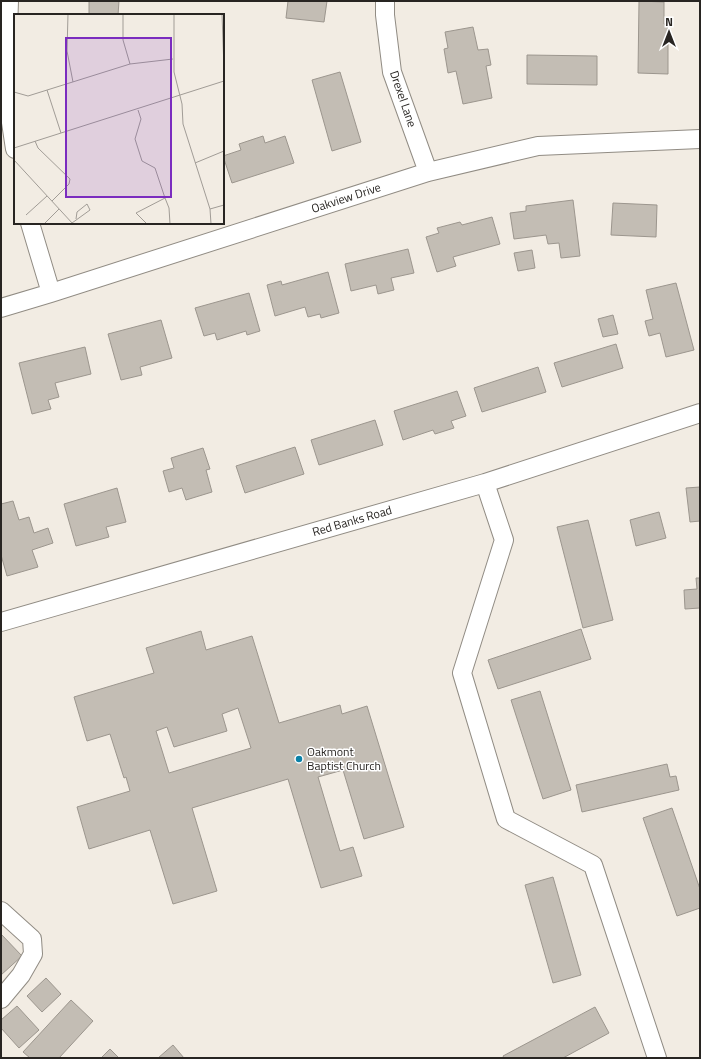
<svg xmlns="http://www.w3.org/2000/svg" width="701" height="1059" font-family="'Titillium Web',sans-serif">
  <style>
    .building { fill: #c3bdb4; stroke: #9c968e; fill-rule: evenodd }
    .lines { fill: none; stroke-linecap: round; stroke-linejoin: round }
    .minor-casing { stroke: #918c84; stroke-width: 20 }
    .minor { stroke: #fff; stroke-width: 18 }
    .poi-dot { fill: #0b82a8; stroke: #fff; stroke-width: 1.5 }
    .labels { text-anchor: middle; stroke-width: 3; stroke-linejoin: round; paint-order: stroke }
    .street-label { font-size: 12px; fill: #282522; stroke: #fff }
    .poi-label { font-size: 12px; fill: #282522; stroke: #fff; text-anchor: start }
    .inset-road { fill: none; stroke: #a19c96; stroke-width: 1 }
    .view { fill: #7b2cbf; fill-opacity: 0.15; stroke: #7b2cbf; stroke-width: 2 }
    .inset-edge { fill: none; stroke: #282522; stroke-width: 2 }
  </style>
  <rect width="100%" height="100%" fill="#f2ece3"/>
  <path class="building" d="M 89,1 L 119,1 L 118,15 L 89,15 Z
    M 288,1 L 327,1 L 324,22 L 286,18 Z
    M 639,1 L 664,2 L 664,24 L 668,25 L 668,74 L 638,73 Z
    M 473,27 L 478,50 L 488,49 L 491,65 L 486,66 L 492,98 L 463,104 L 456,71 L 448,73 L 444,49 L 448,48 L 445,32 Z
    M 527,55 L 597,56 L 597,85 L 527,84 Z
    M 340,72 L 361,142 L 332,151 L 312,80 Z
    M 263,136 L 265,143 L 285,136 L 294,163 L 232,183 L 223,156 L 241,150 L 239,144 Z
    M 573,200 L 580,256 L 561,258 L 559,243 L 548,244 L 546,235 L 514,239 L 510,213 L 526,211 L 526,206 Z
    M 613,203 L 657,205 L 656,237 L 611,235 Z
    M 492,217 L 500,244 L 453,257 L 456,266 L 437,272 L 426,237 L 439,233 L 437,228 L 460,222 L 462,225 Z
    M 408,249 L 414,273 L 391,278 L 394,290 L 378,294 L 376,285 L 351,291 L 345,264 Z
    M 532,250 L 535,268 L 518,271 L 514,253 Z
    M 328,272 L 339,313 L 321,318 L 320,314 L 308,317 L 305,307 L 275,316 L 267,285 L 281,281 L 282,285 Z
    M 676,283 L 694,350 L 666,357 L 660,333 L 649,336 L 645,321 L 653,319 L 646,290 Z
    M 249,293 L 260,331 L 247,335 L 246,331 L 217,340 L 215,333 L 204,336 L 195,308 Z
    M 613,315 L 618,334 L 603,337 L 598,319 Z
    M 161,320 L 172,358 L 140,367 L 142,375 L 121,380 L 108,334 Z
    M 616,344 L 623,368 L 562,387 L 554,363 Z
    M 85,347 L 91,374 L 55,383 L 59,397 L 48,400 L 51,409 L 32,414 L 19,363 Z
    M 538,367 L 546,392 L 482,412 L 474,388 Z
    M 457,391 L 466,416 L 451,421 L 454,428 L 435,434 L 433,430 L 403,440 L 394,411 Z
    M 375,420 L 383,445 L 319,465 L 311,440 Z
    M 295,447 L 304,474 L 245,493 L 236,466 Z
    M 203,448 L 210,469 L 206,470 L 212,492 L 186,500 L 182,488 L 169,492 L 163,471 L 174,468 L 171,458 Z
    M 700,487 L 700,521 L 690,522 L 686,488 Z
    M 117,488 L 126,522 L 106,527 L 109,537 L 76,546 L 64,504 Z
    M 13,501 L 19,520 L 29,517 L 34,533 L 48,528 L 53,543 L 32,550 L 38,567 L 7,576 L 1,555 L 1,504 Z
    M 659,512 L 666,538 L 636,546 L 630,520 Z
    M 588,520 L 613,620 L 583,628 L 557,527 Z
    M 696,578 L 700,578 L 700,608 L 685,609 L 684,590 L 697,589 Z
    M 581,629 L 591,659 L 498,689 L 488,660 Z
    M 201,631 L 206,650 L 252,636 L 279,723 L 340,705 L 342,714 L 367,706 L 404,827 L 364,839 L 343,770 L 318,777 L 340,851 L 353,847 L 362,876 L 321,888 L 288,779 L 192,808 L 217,891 L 173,904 L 150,830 L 89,849 L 77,807 L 130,791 L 126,777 L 124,778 L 110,734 L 87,741 L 74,697 L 154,673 L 146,648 ZM 238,708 L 251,748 L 169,773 L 156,731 L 167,727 L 174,747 L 227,731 L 222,714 Z
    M 540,691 L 571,790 L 543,799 L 511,700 Z
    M 667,764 L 670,777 L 676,776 L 679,790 L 582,812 L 576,785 Z
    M 672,808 L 700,889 L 700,908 L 677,916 L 643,818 Z
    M 553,877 L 581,975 L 553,983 L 525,885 Z
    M 1,934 L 22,956 L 1,975 Z
    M 46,978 L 61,994 L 42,1012 L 27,996 Z
    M 71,1000 L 93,1021 L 59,1058 L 30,1058 L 23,1052 Z
    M 17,1006 L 39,1030 L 19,1048 L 1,1028 L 1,1020 Z
    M 595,1007 L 609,1033 L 563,1058 L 504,1058 L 503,1056 Z
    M 173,1045 L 184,1058 L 158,1058 Z
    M 110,1049 L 119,1058 L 101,1058 Z"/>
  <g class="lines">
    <defs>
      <path id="minor" d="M 9,1 L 6,89 L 15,149
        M 385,1 L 385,15 L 392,72 L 428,172
        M 30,223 L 51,293
        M 1,308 L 51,293 L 428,172 L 538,146 L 700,139
        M 485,483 L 504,540 L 462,673 L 506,819 L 593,865 L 657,1058
        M 1,622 L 485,483 L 700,413
        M 1,911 L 32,939 L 33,954 L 21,975 L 1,999"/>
    </defs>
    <use href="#minor" class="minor-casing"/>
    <use href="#minor" class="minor"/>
  </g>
  <circle class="poi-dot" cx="299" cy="759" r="4"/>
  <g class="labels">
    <g class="street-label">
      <text transform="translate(403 99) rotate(71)" y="4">Drexel Lane</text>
      <text transform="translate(346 198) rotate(-18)" y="4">Oakview Drive</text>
      <text transform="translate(352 521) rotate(-16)" y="4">Red Banks Road</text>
    </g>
    <g class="poi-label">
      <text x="307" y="756">Oakmont<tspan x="307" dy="14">Baptist Church</tspan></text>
    </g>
  </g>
  <g transform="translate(14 14)">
    <rect width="210" height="210" fill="#f2ece3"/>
    <path class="inset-road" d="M 54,0 L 53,37 L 59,68M 109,0 L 109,26 L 116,50M 160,0 L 160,58 L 168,90 L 169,110 L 196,195 L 197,210M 208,0 L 210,55M 33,76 L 47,119M 0,78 L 14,82 L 116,50 L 159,45M 124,96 L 127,105 L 121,125 L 128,147 L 141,154 L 151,184M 21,127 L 24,134 L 56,165 L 55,170 L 38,187M 0,134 L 210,67M 0,146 L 59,210M 181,149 L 210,137M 196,195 L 210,191M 12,201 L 33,182M 58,209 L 76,196 L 73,190 L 63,198 L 62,205M 30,210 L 45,195M 133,210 L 122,199 L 151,184 L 155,194 L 156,210"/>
    <path class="view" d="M 52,24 L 157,24 L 157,183 L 52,183 Z"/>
    <rect width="210" height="210" class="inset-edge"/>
  </g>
  <rect width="701" height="1059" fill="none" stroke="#282522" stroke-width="4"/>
  <g transform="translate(669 32)" stroke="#ffffff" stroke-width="3" paint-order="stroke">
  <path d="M0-3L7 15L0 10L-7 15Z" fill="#282522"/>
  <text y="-6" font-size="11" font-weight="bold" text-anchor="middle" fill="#282522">N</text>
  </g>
</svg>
